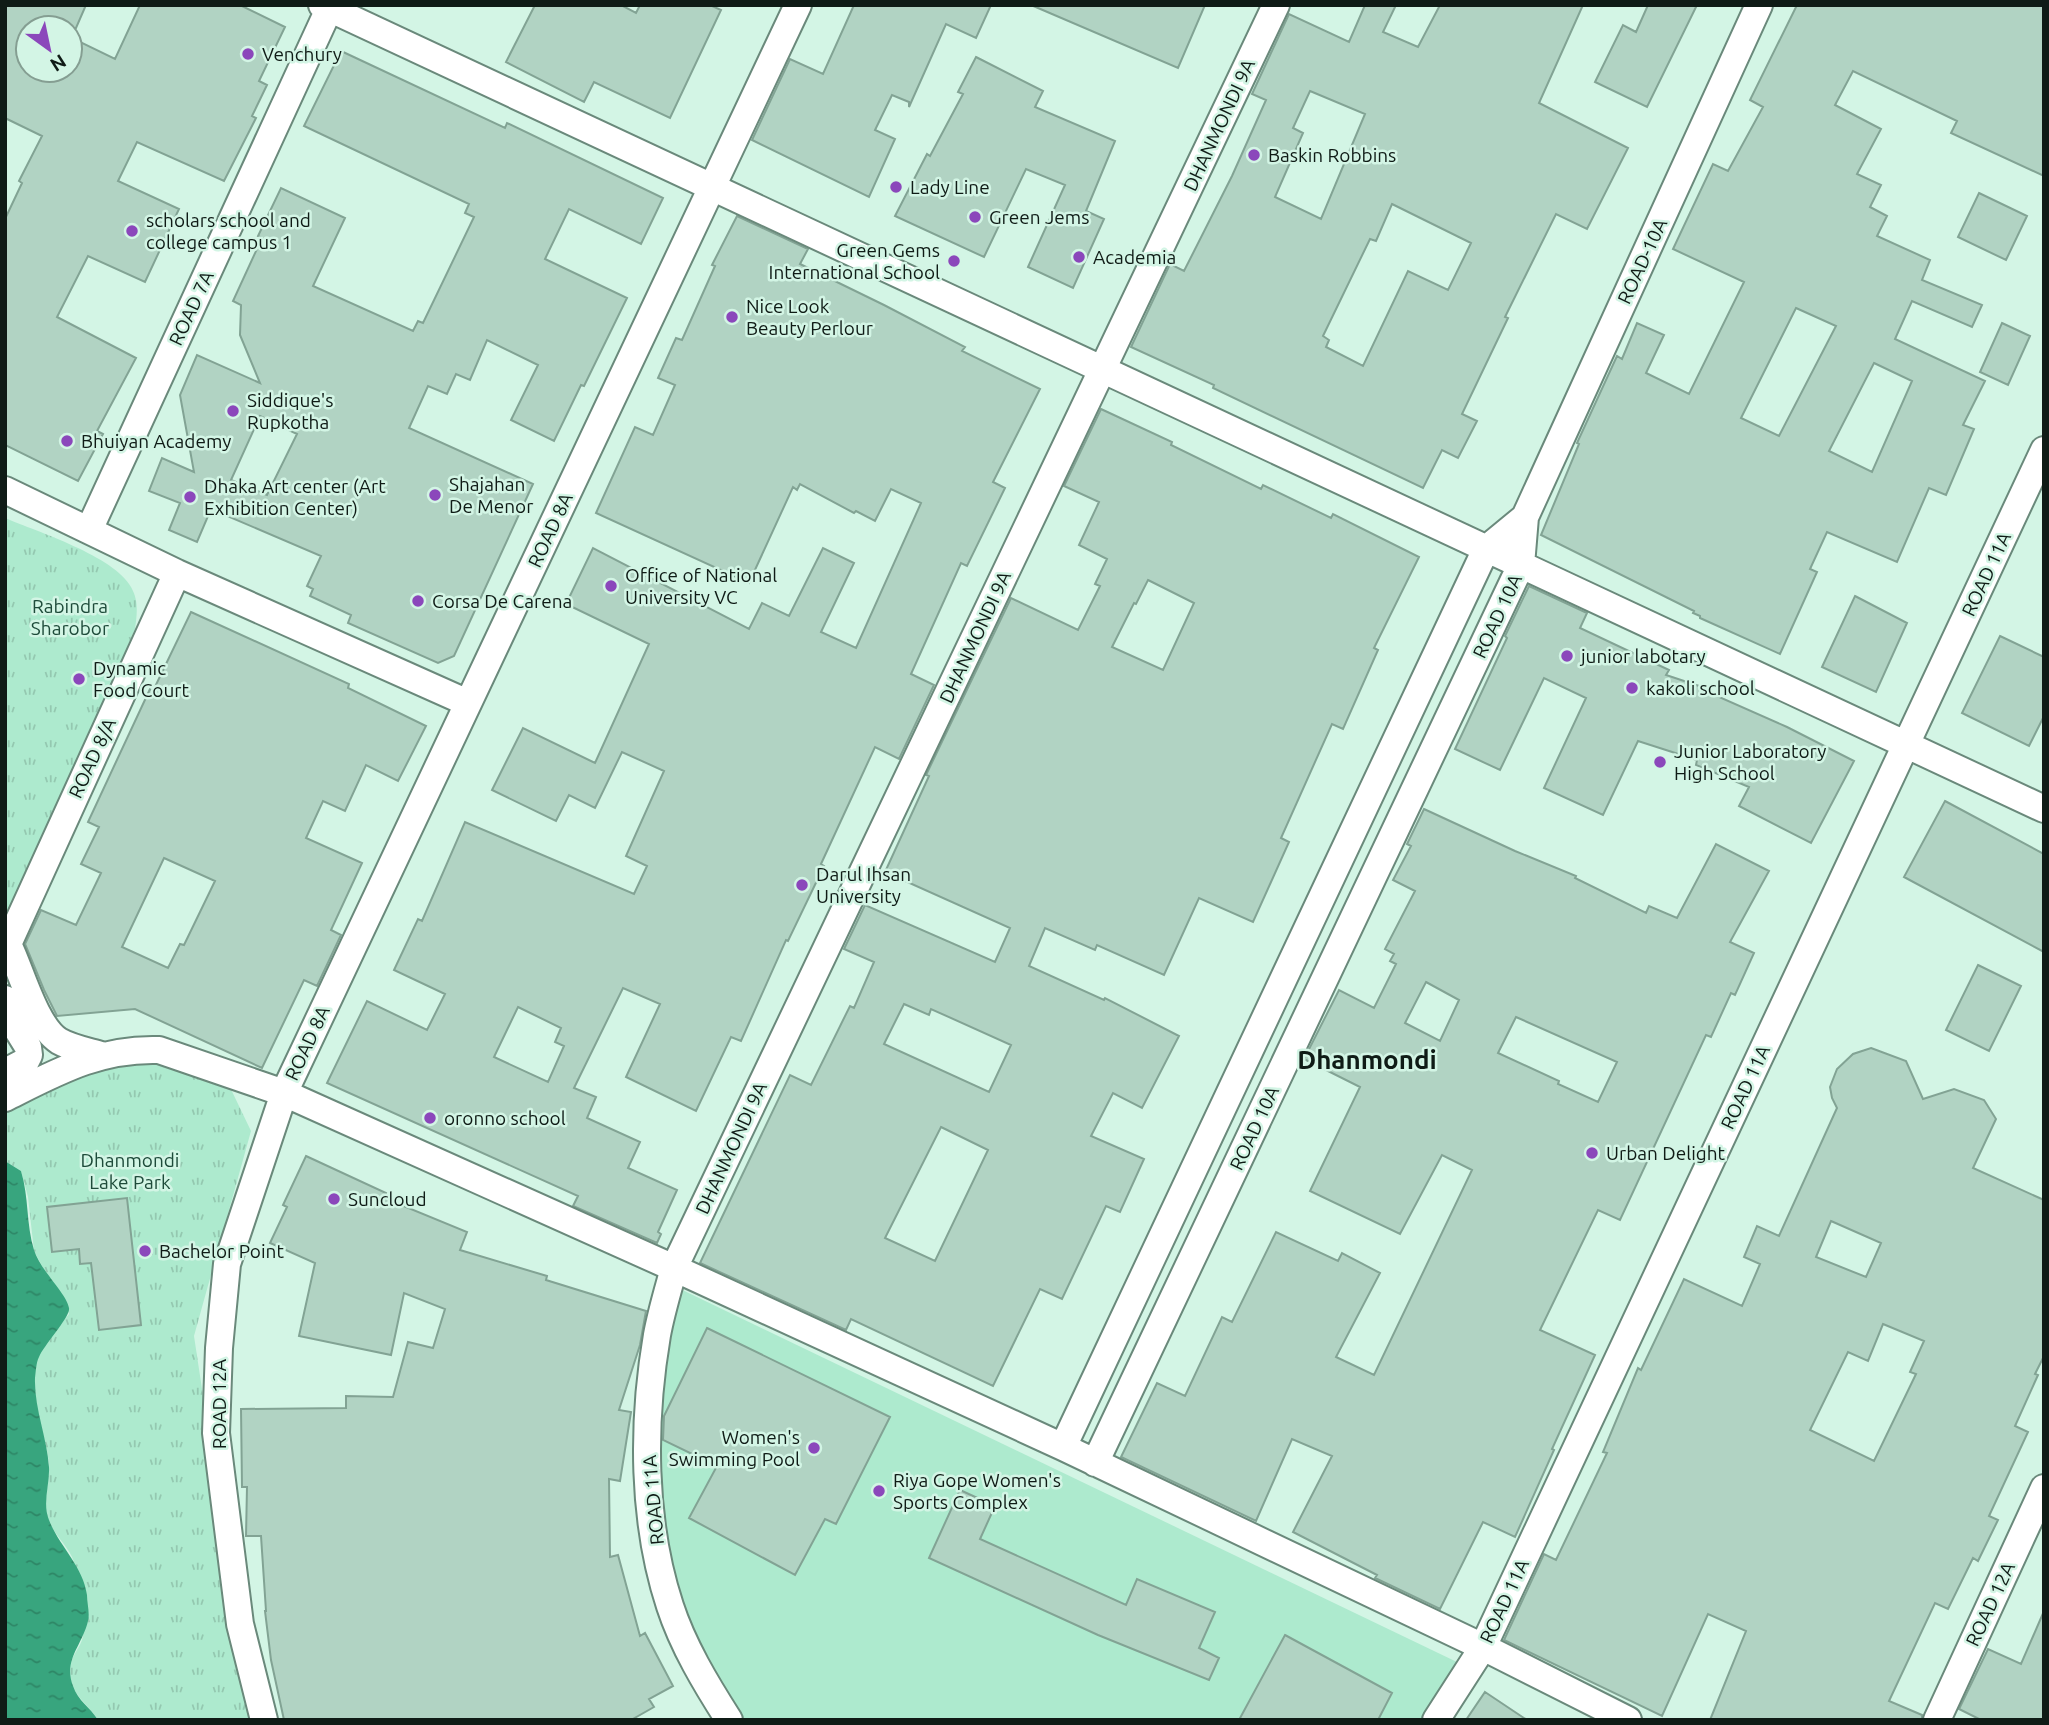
<svg xmlns="http://www.w3.org/2000/svg" width="2049" height="1725" font-family="Ubuntu,sans-serif">
  <style>
    .grass { fill: url(#grass-tufts) }
    .pitch { fill: #adeace }
    .water { fill: url(#water-ripples) }
    .building { fill: #b1d3c3; stroke: #82a394; stroke-width: 2; fill-rule: evenodd }
    .lines { fill: none; stroke-linecap: round; stroke-linejoin: round }
    .minor-casing { stroke: #6a897b; stroke-width: 30 }
    .minor { stroke: #fff; stroke-width: 26 }
    .poi-dot { fill: #8b47bb; stroke: #d3f5e5; stroke-width: 2.5 }
    .labels { text-anchor: middle; stroke-width: 5; stroke-linejoin: round; paint-order: stroke }
    .poi-label { font-size: 19px; fill: #0f1b16; stroke: #d3f5e5; text-anchor: start }
    .street-label { font-size: 19px; fill: #0f1b16; stroke: #d3f5e5 }
    .park-label { font-size: 19px; fill: #1e4b3a; stroke: #d3f5e5 }
    .district-label { font-size: 26px; font-weight: bold; fill: #0f1b16; stroke: #d3f5e5 }
  </style>
  <defs>
    <pattern id="grass-tufts" width="24" height="20" patternUnits="userSpaceOnUse" patternTransform="scale(1.75)"><rect width="24" height="20" fill="#adeace"/><path d="M3 7l-1-3M5 7V3M7 7l1-3M15 17l-1-3M17 17v-4M19 17l1-3" fill="none" stroke="#94c8b0"/></pattern>
    <pattern id="water-ripples" width="26" height="14" patternUnits="userSpaceOnUse" patternTransform="scale(1.75)"><rect width="26" height="14" fill="#38a57e"/><path d="M2 4q2-2 4 0t4 0M15 11q2-2 4 0t4 0" fill="none" stroke="#2e8666"/></pattern>
  </defs>
  <rect width="100%" height="100%" fill="#d3f5e5"/>
  <path class="grass" d="M 5,518 C 38,532 114,556 131,587 C 139,601 137,614 135,629 L 5,934 Z
    M 175,1063 L 227,1081 L 251,1131 L 194,1336 L 252,1720 L 98,1720 C 88,1704 68,1692 69,1670 C 69,1658 81,1648 83,1636 C 84,1631 76,1568 74,1562 C 69,1546 52,1534 47,1516 C 43,1498 50,1481 49,1463 C 45,1431 26,1388 38,1357 C 45,1341 58,1328 69,1314 L 63,1297 L 49,1279 L 34,1251 L 28,1197 L 21,1171 L 5,1161 L 5,1103 L 84,1067 Z"/>
  <path class="pitch" d="M 674,1286 L 1459,1663 L 1424,1720 L 741,1720 L 698,1645 L 666,1564 L 653,1418 Z"/>
  <path class="water" d="M 5,1161 L 21,1171 C 29,1197 26,1224 34,1250 C 40,1270 67,1294 69,1308 C 71,1316 43,1346 39,1357 C 36,1363 36,1371 35,1378 C 34,1408 47,1437 49,1467 C 50,1484 42,1503 49,1520 C 59,1546 83,1566 87,1595 C 87,1603 90,1613 88,1621 C 82,1646 63,1660 73,1686 C 78,1701 90,1707 98,1720 L 5,1720 Z"/>
  <path class="building" d="M 5,5 L 86,5 L 76,28 L 28,28 L 28,70 L 70,70 L 70,37 L 115,59 L 140,5 L 240,5 L 285,27 L 259,81 L 267,85 L 252,116 L 256,118 L 224,181 L 137,142 L 118,181 L 179,209 L 145,282 L 88,256 L 57,317 L 136,358 L 97,431 L 103,434 L 78,481 L 5,445 L 5,219 L 22,183 L 19,181 L 42,136 L 5,118 Z
    M 535,5 L 621,5 L 636,13 L 640,5 L 710,5 L 721,10 L 670,118 L 594,82 L 584,102 L 506,62 Z
    M 854,5 L 991,5 L 976,38 L 946,24 L 909,107 L 909,102 L 892,95 L 875,130 L 895,139 L 869,197 L 752,140 L 790,59 L 823,74 Z
    M 1031,5 L 1205,5 L 1178,68 Z
    M 1365,5 L 1396,5 L 1383,32 L 1418,47 L 1440,5 L 1583,5 L 1539,103 L 1628,148 L 1587,229 L 1556,214 L 1505,317 L 1508,318 L 1462,414 L 1477,421 L 1458,458 L 1442,450 L 1423,488 L 1213,388 L 1214,385 L 1131,347 L 1170,264 L 1184,271 L 1232,176 L 1266,100 L 1252,94 L 1289,14 L 1349,42 ZM 1310,91 L 1365,114 L 1321,219 L 1275,197 L 1303,133 L 1293,128 ZM 1392,204 L 1471,243 L 1448,290 L 1408,271 L 1363,366 L 1326,347 L 1329,340 L 1323,336 L 1370,239 L 1376,241 Z
    M 1648,5 L 1697,5 L 1647,107 L 1595,82 L 1623,25 L 1636,32 Z
    M 1797,5 L 2044,5 L 2044,176 L 1951,133 L 1957,121 L 1853,71 L 1835,105 L 1881,129 L 1857,174 L 1881,185 L 1870,207 L 1887,216 L 1877,236 L 1930,260 L 1922,280 L 1982,305 L 1972,327 L 1912,301 L 1895,339 L 1985,381 L 1963,425 L 1974,429 L 1946,495 L 1929,488 L 1897,562 L 1827,532 L 1810,569 L 1817,572 L 1780,654 L 1700,618 L 1700,616 L 1693,613 L 1694,611 L 1541,535 L 1579,444 L 1577,443 L 1617,356 L 1622,359 L 1637,323 L 1664,335 L 1646,373 L 1689,394 L 1744,282 L 1673,249 L 1713,164 L 1728,171 L 1763,107 L 1750,100 ZM 1796,308 L 1836,326 L 1779,436 L 1741,418 ZM 1874,363 L 1912,381 L 1872,472 L 1829,451 Z
    M 341,51 L 505,128 L 507,123 L 663,198 L 641,244 L 569,209 L 545,259 L 627,298 L 584,386 L 581,385 L 554,441 L 511,420 L 538,365 L 487,340 L 470,380 L 456,374 L 447,394 L 428,386 L 409,428 L 533,484 L 454,656 L 438,663 L 348,623 L 351,615 L 310,596 L 313,589 L 307,586 L 321,556 L 211,509 L 197,542 L 169,530 L 180,503 L 149,491 L 162,458 L 194,472 L 180,395 L 197,355 L 260,383 L 240,335 L 241,305 L 233,301 L 262,238 L 258,236 L 281,188 L 345,218 L 313,286 L 413,331 L 418,321 L 423,323 L 474,217 L 465,213 L 469,204 L 304,126 ZM 260,416 L 297,434 L 267,495 L 231,480 Z
    M 976,57 L 1043,91 L 1035,107 L 1115,141 L 1086,211 L 1104,219 L 1073,288 L 1028,267 L 1065,185 L 1026,169 L 984,257 L 895,216 L 927,154 L 930,156 L 963,94 L 958,92 Z
    M 1979,193 L 2027,216 L 2006,260 L 1958,237 Z
    M 737,216 L 808,249 L 800,264 L 884,305 L 965,347 L 962,351 L 1040,389 L 993,482 L 1005,488 L 967,566 L 961,563 L 911,674 L 934,685 L 899,759 L 875,747 L 821,864 L 824,866 L 788,941 L 786,940 L 741,1041 L 731,1037 L 696,1111 L 626,1077 L 660,1004 L 623,988 L 574,1088 L 596,1097 L 587,1118 L 640,1142 L 628,1168 L 677,1190 L 658,1232 L 661,1234 L 657,1243 L 573,1206 L 578,1196 L 327,1083 L 367,1001 L 427,1030 L 445,994 L 394,970 L 418,919 L 422,921 L 465,822 L 634,894 L 647,866 L 626,856 L 664,771 L 622,752 L 595,808 L 569,795 L 556,821 L 492,790 L 523,728 L 595,763 L 649,644 L 566,604 L 593,548 L 749,629 L 762,603 L 789,616 L 823,548 L 854,563 L 821,632 L 856,648 L 921,503 L 891,489 L 875,521 L 856,511 L 854,513 L 800,484 L 797,490 L 793,487 L 749,583 L 596,513 L 635,427 L 653,435 L 675,385 L 658,378 L 676,338 L 682,340 L 715,266 L 712,265 ZM 518,1007 L 561,1028 L 555,1042 L 564,1046 L 548,1082 L 494,1057 Z
    M 2002,323 L 2030,336 L 2008,385 L 1980,372 Z
    M 1101,409 L 1172,442 L 1171,445 L 1261,489 L 1263,485 L 1331,518 L 1333,514 L 1419,557 L 1374,648 L 1378,650 L 1343,729 L 1332,724 L 1281,838 L 1289,842 L 1253,922 L 1199,898 L 1164,975 L 1097,945 L 1095,950 L 1045,928 L 1029,966 L 1104,1000 L 1105,998 L 1179,1036 L 1142,1108 L 1113,1093 L 1091,1136 L 1144,1159 L 1120,1212 L 1106,1206 L 1062,1299 L 1040,1289 L 993,1386 L 851,1319 L 846,1330 L 700,1263 L 790,1075 L 811,1085 L 850,1006 L 854,1008 L 874,962 L 844,949 L 865,905 L 995,962 L 1010,928 L 885,872 L 929,776 L 926,775 L 1011,598 L 1078,630 L 1100,586 L 1095,584 L 1107,559 L 1079,545 L 1099,502 L 1064,486 ZM 1148,580 L 1194,603 L 1163,670 L 1112,647 L 1134,603 L 1136,604 ZM 904,1004 L 929,1015 L 931,1009 L 1011,1045 L 989,1092 L 884,1044 ZM 941,1127 L 988,1150 L 935,1261 L 885,1238 Z
    M 1529,586 L 1587,613 L 1580,628 L 1669,670 L 1666,675 L 1711,690 L 1710,693 L 1787,727 L 1854,761 L 1811,843 L 1739,806 L 1749,787 L 1696,765 L 1697,760 L 1638,741 L 1603,815 L 1544,788 L 1586,698 L 1544,678 L 1500,770 L 1455,749 L 1507,638 L 1505,636 Z
    M 1855,596 L 1907,623 L 1876,692 L 1822,667 Z
    M 191,612 L 349,684 L 348,688 L 426,726 L 398,781 L 366,765 L 345,811 L 323,801 L 306,838 L 362,863 L 331,930 L 341,935 L 317,986 L 304,980 L 262,1068 L 135,1009 L 57,1016 L 44,990 L 25,944 L 41,910 L 76,925 L 101,873 L 81,864 L 99,827 L 88,822 L 150,689 L 153,691 ZM 164,858 L 215,881 L 184,945 L 180,944 L 168,968 L 122,947 Z
    M 2000,636 L 2044,657 L 2044,716 L 2029,746 L 1962,713 Z
    M 1945,801 L 2044,854 L 2044,952 L 1904,877 Z
    M 1424,809 L 1515,851 L 1576,876 L 1575,878 L 1646,913 L 1649,906 L 1677,918 L 1716,844 L 1769,871 L 1730,942 L 1754,953 L 1735,995 L 1731,993 L 1711,1037 L 1706,1035 L 1620,1220 L 1598,1210 L 1540,1330 L 1595,1355 L 1552,1449 L 1554,1450 L 1515,1537 L 1483,1522 L 1440,1609 L 1375,1578 L 1377,1575 L 1293,1532 L 1332,1456 L 1292,1439 L 1256,1521 L 1121,1457 L 1157,1383 L 1185,1396 L 1222,1317 L 1232,1322 L 1276,1232 L 1338,1261 L 1342,1253 L 1380,1273 L 1336,1357 L 1374,1375 L 1472,1170 L 1442,1155 L 1400,1234 L 1310,1191 L 1360,1087 L 1304,1059 L 1339,990 L 1374,1008 L 1396,964 L 1390,961 L 1394,954 L 1385,949 L 1415,891 L 1393,880 L 1411,846 L 1407,844 ZM 1426,982 L 1459,1000 L 1440,1041 L 1405,1023 ZM 1516,1017 L 1617,1062 L 1598,1102 L 1558,1084 L 1559,1081 L 1498,1053 Z
    M 1978,965 L 2021,986 L 1989,1051 L 1946,1030 Z
    M 1871,1048 L 1906,1061 L 1923,1099 L 1954,1089 L 1984,1100 L 1996,1119 L 1973,1168 L 2044,1200 L 2044,1356 L 2035,1374 L 2038,1375 L 2015,1426 L 2028,1432 L 1989,1516 L 1998,1520 L 1978,1561 L 1973,1558 L 1948,1609 L 1935,1603 L 1889,1701 L 1922,1715 L 1922,1720 L 1710,1720 L 1746,1631 L 1708,1614 L 1662,1716 L 1504,1640 L 1544,1554 L 1556,1560 L 1607,1453 L 1603,1452 L 1638,1368 L 1641,1370 L 1684,1279 L 1742,1306 L 1760,1264 L 1744,1257 L 1757,1226 L 1779,1236 L 1837,1108 L 1832,1098 L 1830,1087 L 1837,1069 L 1853,1054 ZM 1831,1221 L 1881,1243 L 1866,1277 L 1816,1257 ZM 1883,1324 L 1924,1341 L 1910,1372 L 1916,1374 L 1874,1461 L 1810,1430 L 1848,1352 L 1868,1361 Z
    M 306,1156 L 386,1193 L 384,1198 L 467,1232 L 460,1250 L 547,1276 L 546,1280 L 646,1311 L 640,1345 L 619,1410 L 631,1412 L 620,1481 L 609,1479 L 610,1557 L 618,1555 L 640,1636 L 645,1633 L 673,1686 L 649,1699 L 654,1707 L 631,1720 L 284,1720 L 271,1660 L 265,1611 L 266,1611 L 261,1536 L 246,1536 L 247,1487 L 242,1487 L 241,1409 L 346,1408 L 346,1396 L 393,1397 L 408,1342 L 433,1348 L 445,1309 L 404,1293 L 391,1355 L 299,1336 L 315,1263 L 270,1243 L 287,1207 L 283,1205 Z
    M 127,1198 L 141,1325 L 99,1330 L 91,1263 L 80,1264 L 79,1249 L 52,1252 L 47,1207 Z
    M 707,1328 L 890,1417 L 836,1524 L 825,1519 L 795,1575 L 689,1518 L 717,1466 L 663,1440 L 664,1416 Z
    M 960,1490 L 995,1506 L 980,1539 L 1126,1605 L 1137,1579 L 1215,1612 L 1199,1648 L 1219,1658 L 1209,1680 L 1098,1635 L 929,1558 Z
    M 2044,1611 L 2044,1720 L 1981,1720 L 1959,1709 L 1988,1649 L 2021,1664 Z
    M 1285,1635 L 1392,1693 L 1378,1720 L 1239,1720 Z
    M 1485,1692 L 1527,1720 L 1466,1720 Z"/>
  <g class="lines">
    <defs>
      <path id="minor" d="M 322,5 L 2044,809
        M 5,490 L 177,573 L 468,703
        M 89,530 L 329,9
        M 8,944 C 21,970 35,1026 59,1041 C 71,1048 87,1051 101,1055
        M 5,960 L 8,944 L 177,573
        M 5,999 L 15,1026 L 28,1047 L 29,1055 L 26,1061 L 5,1072
        M 5,1098 C 57,1072 99,1048 159,1050 L 284,1093 L 674,1268 L 1063,1447 L 1483,1647 L 1628,1720
        M 1063,1447 L 1486,549 L 1525,517
        M 1095,1463 L 1521,565 L 1525,517 L 1759,5
        M 264,1720 L 240,1624 L 216,1433 L 219,1348 L 227,1264 L 284,1093 L 798,5
        M 729,1720 C 706,1684 683,1646 670,1606 C 642,1521 642,1423 657,1335 C 661,1313 668,1290 674,1268 L 1276,5
        M 1436,1720 L 1483,1647 L 2044,450
        M 1937,1720 L 2044,1488"/>
    </defs>
    <use href="#minor" class="minor-casing"/>
    <use href="#minor" class="minor"/>
  </g>
  <g class="poi-dot">
    <circle cx="248" cy="54" r="7"/>
    <circle cx="1254" cy="155" r="7"/>
    <circle cx="896" cy="187" r="7"/>
    <circle cx="975" cy="217" r="7"/>
    <circle cx="132" cy="231" r="7"/>
    <circle cx="1079" cy="257" r="7"/>
    <circle cx="954" cy="261" r="7"/>
    <circle cx="732" cy="317" r="7"/>
    <circle cx="233" cy="411" r="7"/>
    <circle cx="67" cy="441" r="7"/>
    <circle cx="435" cy="495" r="7"/>
    <circle cx="190" cy="497" r="7"/>
    <circle cx="611" cy="586" r="7"/>
    <circle cx="418" cy="601" r="7"/>
    <circle cx="1567" cy="656" r="7"/>
    <circle cx="79" cy="679" r="7"/>
    <circle cx="1632" cy="688" r="7"/>
    <circle cx="1660" cy="762" r="7"/>
    <circle cx="802" cy="885" r="7"/>
    <circle cx="430" cy="1118" r="7"/>
    <circle cx="1592" cy="1153" r="7"/>
    <circle cx="334" cy="1199" r="7"/>
    <circle cx="145" cy="1251" r="7"/>
    <circle cx="814" cy="1448" r="7"/>
    <circle cx="879" cy="1491" r="7"/>
  </g>
  <g class="labels">
    <g class="poi-label">
      <text x="262" y="61">Venchury</text>
      <text x="1268" y="162">Baskin Robbins</text>
      <text x="910" y="194">Lady Line</text>
      <text x="989" y="224">Green Jems</text>
      <text x="146" y="227">scholars school and<tspan x="146" dy="22">college campus 1</tspan></text>
      <text x="940" y="257" text-anchor="end">Green Gems<tspan x="940" dy="22">International School</tspan></text>
      <text x="1093" y="264">Academia</text>
      <text x="746" y="313">Nice Look<tspan x="746" dy="22">Beauty Perlour</tspan></text>
      <text x="247" y="407">Siddique's<tspan x="247" dy="22">Rupkotha</tspan></text>
      <text x="81" y="448">Bhuiyan Academy</text>
      <text x="449" y="491">Shajahan<tspan x="449" dy="22">De Menor</tspan></text>
      <text x="204" y="493">Dhaka Art center (Art<tspan x="204" dy="22">Exhibition Center)</tspan></text>
      <text x="625" y="582">Office of National<tspan x="625" dy="22">University VC</tspan></text>
      <text x="432" y="608">Corsa De Carena</text>
      <text x="1581" y="663">junior labotary</text>
      <text x="93" y="675">Dynamic<tspan x="93" dy="22">Food Court</tspan></text>
      <text x="1646" y="695">kakoli school</text>
      <text x="1674" y="758">Junior Laboratory<tspan x="1674" dy="22">High School</tspan></text>
      <text x="816" y="881">Darul Ihsan<tspan x="816" dy="22">University</tspan></text>
      <text x="444" y="1125">oronno school</text>
      <text x="1606" y="1160">Urban Delight</text>
      <text x="348" y="1206">Suncloud</text>
      <text x="159" y="1258">Bachelor Point</text>
      <text x="800" y="1444" text-anchor="end">Women's<tspan x="800" dy="22">Swimming Pool</tspan></text>
      <text x="893" y="1487">Riya Gope Women's<tspan x="893" dy="22">Sports Complex</tspan></text>
    </g>
    <g class="street-label">
      <text transform="translate(1219 125) rotate(-65)" y="7">DHANMONDI 9A</text>
      <text transform="translate(1642 261) rotate(-65)" y="7">ROAD-10A</text>
      <text transform="translate(191 308) rotate(-65)" y="7">ROAD 7A</text>
      <text transform="translate(550 530) rotate(-65)" y="7">ROAD 8A</text>
      <text transform="translate(1986 574) rotate(-65)" y="7">ROAD 11A</text>
      <text transform="translate(1497 616) rotate(-65)" y="7">ROAD 10A</text>
      <text transform="translate(975 637) rotate(-65)" y="7">DHANMONDI 9A</text>
      <text transform="translate(92 758) rotate(-65)" y="7">ROAD 8/A</text>
      <text transform="translate(307 1043) rotate(-65)" y="7">ROAD 8A</text>
      <text transform="translate(1745 1087) rotate(-65)" y="7">ROAD 11A</text>
      <text transform="translate(1254 1128) rotate(-65)" y="7">ROAD 10A</text>
      <text transform="translate(731 1148) rotate(-65)" y="7">DHANMONDI 9A</text>
      <text transform="translate(219 1404) rotate(-90)" y="7">ROAD 12A</text>
      <text transform="translate(653 1500) rotate(-95)" y="7">ROAD 11A</text>
      <text transform="translate(1504 1601) rotate(-65)" y="7">ROAD 11A</text>
      <text transform="translate(1990 1604) rotate(-65)" y="7">ROAD 12A</text>
    </g>
    <g class="park-label">
      <text x="70" y="613">Rabindra<tspan x="70" dy="22">Sharobor</tspan></text>
      <text x="130" y="1167">Dhanmondi<tspan x="130" dy="22">Lake Park</tspan></text>
    </g>
    <g class="district-label">
      <text x="1367" y="1069">Dhanmondi</text>
    </g>
  </g>
  <rect width="2049" height="1725" fill="none" stroke="#0f1b16" stroke-width="14"/>
  <g transform="translate(49 49) rotate(147)"><circle r="33" fill="#d3f5e5" stroke="#859e92" stroke-width="2"/>
  <path d="M0-5L12 26L0 18L-12 26Z" fill="#8b47bb"/>
  <text y="-10" font-size="19" font-weight="bold" text-anchor="middle" fill="#0f1b16">N</text>
  </g>
</svg>
